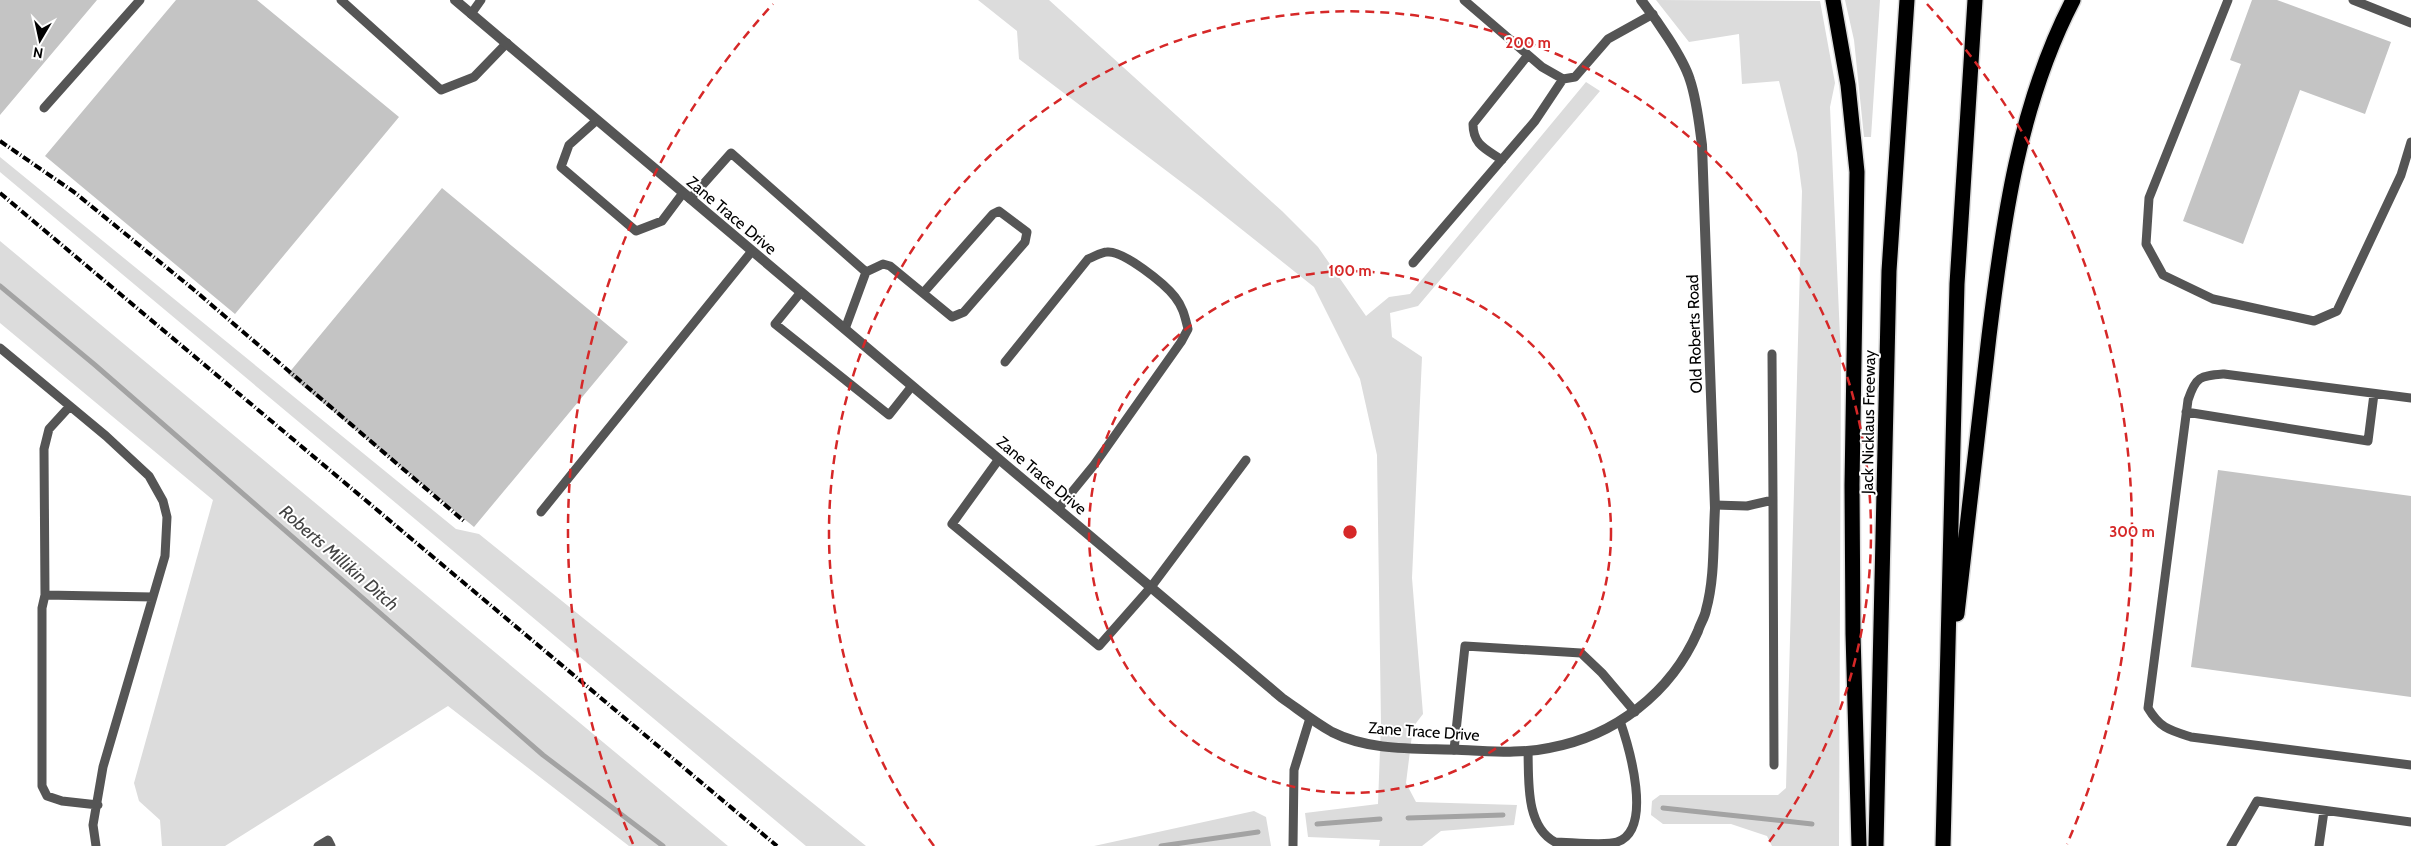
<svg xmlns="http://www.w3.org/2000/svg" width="2411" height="846" font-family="Cabin,sans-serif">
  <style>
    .green { fill: #dcdcdc }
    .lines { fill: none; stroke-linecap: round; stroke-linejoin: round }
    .stream { stroke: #a3a3a3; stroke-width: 5 }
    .building { fill: #c4c4c4 }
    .highway-casing { stroke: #dbdbdb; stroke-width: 18 }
    .lane { stroke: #555; stroke-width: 9 }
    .street { stroke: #555; stroke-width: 10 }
    .highway { stroke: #000; stroke-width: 15 }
    .rail { stroke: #000; stroke-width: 4; stroke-dasharray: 8 2.5 1 2.5; stroke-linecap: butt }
    .ring { fill: none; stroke: #d62828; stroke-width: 2.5; stroke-dasharray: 9 6 }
    .labels { text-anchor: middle; stroke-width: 4; stroke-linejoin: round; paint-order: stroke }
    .street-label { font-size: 16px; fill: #000; stroke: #fff }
    .water-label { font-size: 18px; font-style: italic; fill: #444; stroke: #fff }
    .centre { fill: #d62828; stroke: #fff; stroke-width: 2.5 }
    .ring-label { font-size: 15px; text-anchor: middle; font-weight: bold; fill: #d62828; stroke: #fff; stroke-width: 4; stroke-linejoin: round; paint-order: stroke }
  </style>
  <rect width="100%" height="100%" fill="#fff"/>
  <path class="green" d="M 978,0 L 1049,0 L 1282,211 L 1318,247 L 1366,316 L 1389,297 L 1410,294 L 1586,82 L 1600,91 L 1418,306 L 1390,313 L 1392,337 L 1422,357 L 1412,578 L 1423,714 L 1413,727 L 1406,783 L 1416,802 L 1517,805 L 1514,825 L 1441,831 L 1422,846 L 1379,846 L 1380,840 L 1308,837 L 1305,813 L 1378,804 L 1381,723 L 1377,455 L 1360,379 L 1314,287 L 1201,197 L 1019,59 L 1017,31 Z
    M 1656,0 L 1820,1 L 1835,83 L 1830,107 L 1841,360 L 1839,846 L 1772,846 L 1767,836 L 1731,824 L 1663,824 L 1651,815 L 1652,801 L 1660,795 L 1778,795 L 1786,788 L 1802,191 L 1797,153 L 1779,81 L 1742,84 L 1739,34 L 1689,42 Z
    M 1845,0 L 1880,0 L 1871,137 L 1864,137 L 1854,40 Z
    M 0,157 L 456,529 L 479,534 L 866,846 L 806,846 L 0,172 Z
    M 0,241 L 728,846 L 629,846 L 448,706 L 225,846 L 162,846 L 160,820 L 139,801 L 134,783 L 213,500 L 0,323 Z
    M 1254,811 L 1266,817 L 1271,846 L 1094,846 Z"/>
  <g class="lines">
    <path class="stream" d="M 0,286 L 95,365 L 543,755 L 663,846
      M 1663,808 L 1812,824
      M 1408,818 L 1503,815
      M 1317,824 L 1380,819
      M 1161,846 L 1258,832"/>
  </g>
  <path class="building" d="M 0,0 L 97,0 L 0,115 Z
    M 176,0 L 257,0 L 399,117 L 235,314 L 45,156 Z
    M 2252,0 L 2277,0 L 2391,42 L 2365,114 L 2300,90 L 2243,244 L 2183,221 L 2241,64 L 2230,60 Z
    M 442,188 L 628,342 L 474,527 L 288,374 Z
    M 2218,470 L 2411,496 L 2411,697 L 2191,667 Z"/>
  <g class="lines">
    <defs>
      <path id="highway" d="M 1833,0 L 1848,85 L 1857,172 L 1852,485 L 1853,634 L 1859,846
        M 1957,614 C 1968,521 1978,428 1989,336 C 2003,221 2019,104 2073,0
        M 1876,846 L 1889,271 L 1907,0
        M 1943,846 L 1957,284 L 1975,0"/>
    </defs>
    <use href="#highway" class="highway-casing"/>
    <path class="lane" d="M 341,0 L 441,90 L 474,77 L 507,43
      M 1464,0 L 1542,67 L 1563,79 L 1575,77 L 1608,39 L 1653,14
      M 2228,0 L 2149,198 L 2146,244 L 2163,275 L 2213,299 L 2314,321 L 2337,311 L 2401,175 L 2411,142
      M 2353,0 L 2411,23
      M 471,14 L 481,0
      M 44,108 L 140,0
      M 597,120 L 569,145 L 561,167 L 636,231 L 662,221 L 683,193
      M 1502,160 C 1486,149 1473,145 1473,124 L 1528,55
      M 690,199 L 731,153 L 866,272 L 845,329
      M 1413,263 L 1535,121 L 1563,79
      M 866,272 L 883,264 L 890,266 L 952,317 L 964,312 L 1025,242 L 1027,232 L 999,211 L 993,214 L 924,292
      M 801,292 L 775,324 L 889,415 L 912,386
      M 0,348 L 106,436 L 149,476 L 163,501 L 167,517 L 165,556 L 103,767 L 93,825 L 96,846
      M 1005,362 L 1088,259 C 1094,257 1101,252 1107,252 C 1123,250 1165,284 1175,297 C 1183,307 1185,317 1188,329 L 1181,342 L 1094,465 L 1058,509
      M 2411,398 L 2224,374 C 2200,376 2196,376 2188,400 L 2148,708 C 2160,728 2169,730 2191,737 L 2411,765
      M 70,406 L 49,429 L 44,449 L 45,595 L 42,608 L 42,786 L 47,796 L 62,801 L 98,805
      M 2186,412 L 2368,441 L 2374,394
      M 999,459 L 952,524 L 1099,646 L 1151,587 L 1246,460
      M 1773,500 L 1774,765
      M 1715,505 L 1747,506 L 1773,500 L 1772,354
      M 541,512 L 752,251
      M 45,595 L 153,597
      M 1454,750 L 1465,646 L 1581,653 L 1602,673 L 1635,712
      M 1528,751 C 1529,780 1525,826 1555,842 C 1569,842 1605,846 1617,842 C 1654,830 1629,747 1620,721
      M 318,846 L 328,840 L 331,846
      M 1293,846 L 1294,770 L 1310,718
      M 2231,846 L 2257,801 L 2411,822
      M 2319,846 L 2324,811"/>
    <path class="street" d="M 455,0 L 1282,698 C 1298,709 1314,722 1332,732 C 1371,752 1420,748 1462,750 C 1491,751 1521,754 1549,748 C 1615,736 1671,693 1698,631 C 1700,624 1705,617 1706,610 C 1715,578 1713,541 1715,508 L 1702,145 C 1699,123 1697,101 1690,80 C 1683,57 1656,19 1641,0"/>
    <use href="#highway" class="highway"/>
    <path class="rail" d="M 0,141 L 74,192 L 193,289 L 465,522
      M 0,193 L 777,846"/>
  </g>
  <g class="ring">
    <circle cx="1350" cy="532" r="261"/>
    <path d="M934 846A521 521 0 1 1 1766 846"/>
    <path d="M633 844A782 782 0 0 1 773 4M1927 4A782 782 0 0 1 2067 844"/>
  </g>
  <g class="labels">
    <g class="street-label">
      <text transform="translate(732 215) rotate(40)" y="6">Zane Trace Drive</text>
      <text transform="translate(1694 334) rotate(-92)" y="6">Old Roberts Road</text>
      <text transform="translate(1868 422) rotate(-89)" y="6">Jack Nicklaus Freeway</text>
      <text transform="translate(1042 475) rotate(40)" y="6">Zane Trace Drive</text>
      <text transform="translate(1424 731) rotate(4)" y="6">Zane Trace Drive</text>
    </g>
    <g class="water-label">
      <text transform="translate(339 558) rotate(41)" y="6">Roberts Millikin Ditch</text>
    </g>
  </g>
  <circle cx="1350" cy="532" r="8" class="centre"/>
  <g class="ring-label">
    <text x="1528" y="48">200 m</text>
    <text x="1350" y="276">100 m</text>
    <text x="2132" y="537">300 m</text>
  </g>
  <g transform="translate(40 40) rotate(189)" stroke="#ffffff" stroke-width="4" paint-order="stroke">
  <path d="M0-4L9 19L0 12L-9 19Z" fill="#000000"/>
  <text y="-8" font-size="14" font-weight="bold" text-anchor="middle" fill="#000000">N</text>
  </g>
</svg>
